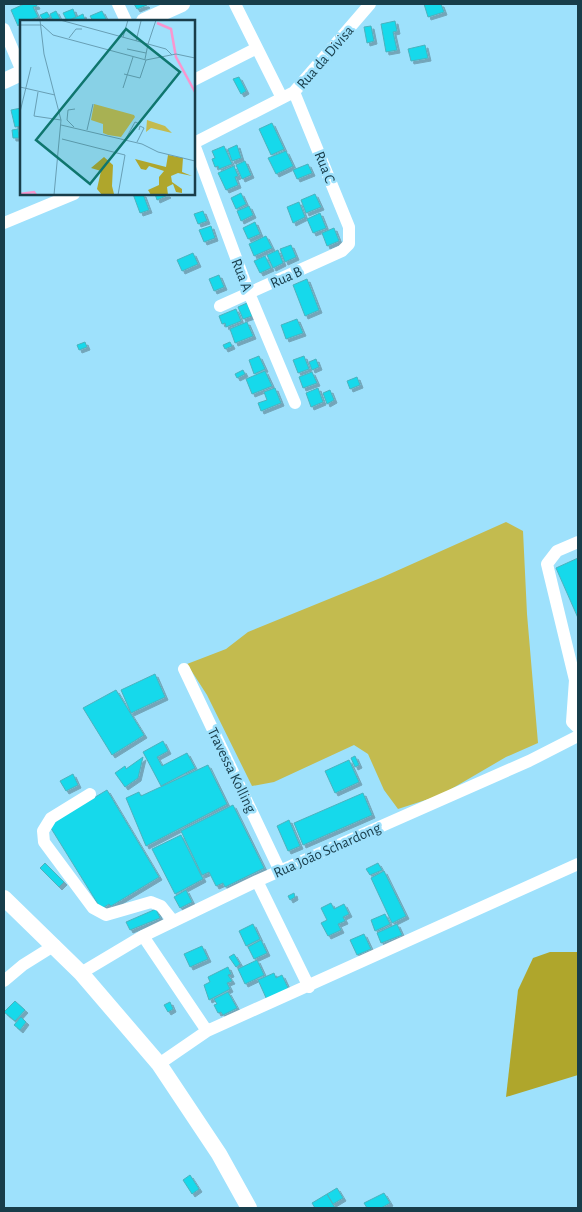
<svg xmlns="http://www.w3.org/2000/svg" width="582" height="1212" font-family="'Alegreya Sans',sans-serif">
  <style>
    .green { fill: #c3bb4f }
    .forest { fill: #afa62c }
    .building { fill: #15d9eb; stroke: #4bb2be; filter: url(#shadow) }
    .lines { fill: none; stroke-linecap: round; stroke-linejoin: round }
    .minor { stroke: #fff; stroke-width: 12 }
    .major { stroke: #fff; stroke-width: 16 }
    .labels { text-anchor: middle; stroke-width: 5; stroke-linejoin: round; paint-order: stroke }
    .street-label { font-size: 15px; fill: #183d4a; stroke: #9ee1fc }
    .inset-river { fill: none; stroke: #f996cf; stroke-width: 2.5 }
    .inset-road { fill: none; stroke: #689fb5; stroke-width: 1 }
    .view { fill: #0f766e; fill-opacity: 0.15; stroke: #0f766e; stroke-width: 2.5 }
    .inset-edge { fill: none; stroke: #183d4a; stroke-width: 2.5 }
  </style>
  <defs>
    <filter id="shadow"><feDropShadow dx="3" dy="3" stdDeviation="0" flood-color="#0004"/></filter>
  </defs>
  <rect width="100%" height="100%" fill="#9ee1fc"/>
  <path class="green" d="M 506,522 L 523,531 L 527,614 L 538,743 L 506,757 L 441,795 L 398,809 L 384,790 L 368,754 L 354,745 L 274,782 L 252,786 L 207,695 L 187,664 L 226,649 L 248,632 L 383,577 Z"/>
  <path class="forest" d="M 550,952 L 578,952 L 578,1075 L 506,1097 L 518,990 L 533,958 Z"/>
  <path class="building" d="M 24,4 L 36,4 L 37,6 L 33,7 L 38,17 L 28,21 L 21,21 L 18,26 L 11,10 Z
    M 134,4 L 146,4 L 147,5 L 137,9 Z
    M 424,4 L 441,4 L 444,12 L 428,17 Z
    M 73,9 L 76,17 L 67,21 L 63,13 Z
    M 56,11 L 61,21 L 53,21 L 50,14 Z
    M 102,11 L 107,21 L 93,21 L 90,16 Z
    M 47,12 L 50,17 L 43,20 L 40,15 Z
    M 83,14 L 85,20 L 83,21 L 68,21 Z
    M 395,21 L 397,31 L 393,32 L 397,50 L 386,52 L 381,24 Z
    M 371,26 L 374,41 L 367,43 L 364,27 Z
    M 425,45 L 428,58 L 411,61 L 408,49 Z
    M 239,77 L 246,91 L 241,94 L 233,79 Z
    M 21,108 L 21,126 L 15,127 L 11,110 Z
    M 272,123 L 284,149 L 271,155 L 259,129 Z
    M 18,129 L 19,138 L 13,138 L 12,130 Z
    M 237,145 L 241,158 L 232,161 L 228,149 Z
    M 224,146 L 232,164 L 219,169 L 218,166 L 215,167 L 212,159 L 215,158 L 212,151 Z
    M 286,151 L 293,166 L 276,174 L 268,158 Z
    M 245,161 L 251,175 L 242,179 L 236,165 Z
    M 308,164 L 312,173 L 297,179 L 293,170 Z
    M 234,166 L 238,176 L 235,177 L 238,185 L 226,190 L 218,173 Z
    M 241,193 L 246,204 L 236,209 L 231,198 Z
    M 133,194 L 143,194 L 149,210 L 140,213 Z
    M 155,194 L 167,194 L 168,195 L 157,200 Z
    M 315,194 L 321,207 L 306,213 L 301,200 Z
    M 299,202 L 305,217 L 293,223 L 287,207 Z
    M 249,206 L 253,215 L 241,221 L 237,211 Z
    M 203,211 L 207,221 L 198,224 L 194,214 Z
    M 320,213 L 326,228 L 313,233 L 307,219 Z
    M 255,222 L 260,234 L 248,239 L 243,228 Z
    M 211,226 L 215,238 L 204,242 L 199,230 Z
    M 334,228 L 339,241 L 327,246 L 322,233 Z
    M 266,236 L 272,248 L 254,256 L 249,244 Z
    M 291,245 L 296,257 L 285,262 L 280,249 Z
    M 278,250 L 283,263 L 273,268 L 267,255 Z
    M 193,253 L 198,264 L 182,271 L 177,260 Z
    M 265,256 L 271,268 L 260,273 L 254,261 Z
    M 219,275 L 224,287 L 214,291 L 209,279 Z
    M 307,279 L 319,310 L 305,316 L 293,285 Z
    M 247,303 L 252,316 L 243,319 L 238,307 Z
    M 236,309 L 241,321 L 226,327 L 225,323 L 222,324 L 219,316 Z
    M 297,319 L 303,333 L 286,339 L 281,325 Z
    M 247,322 L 253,336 L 235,343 L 230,329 Z
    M 85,342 L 87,347 L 79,350 L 77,345 Z
    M 230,342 L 232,346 L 225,349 L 223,345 Z
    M 259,356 L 265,369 L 254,374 L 249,360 Z
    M 304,356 L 309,369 L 298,373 L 293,360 Z
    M 316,359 L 319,367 L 312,370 L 309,362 Z
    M 243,370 L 245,374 L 237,378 L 235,374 Z
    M 265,371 L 272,386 L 252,394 L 246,379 Z
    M 312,372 L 317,383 L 303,388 L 299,377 Z
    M 357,377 L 360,385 L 350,389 L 347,381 Z
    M 275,388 L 281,403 L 261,411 L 258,403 L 267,400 L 264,392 Z
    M 318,388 L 323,402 L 311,407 L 306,393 Z
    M 330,390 L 334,400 L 327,404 L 323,393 Z
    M 578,558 L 578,618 L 556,568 Z
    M 155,674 L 165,697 L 131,713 L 121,690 Z
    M 116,690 L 144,735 L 112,755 L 83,708 Z
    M 163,741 L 168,751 L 157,757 L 162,766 L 187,753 L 195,768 L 161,786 L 143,752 Z
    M 355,756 L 359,765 L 355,767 L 351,758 Z
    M 143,757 L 138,778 L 125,787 L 115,773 L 125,766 L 126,769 Z
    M 349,760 L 359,782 L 335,793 L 325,771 Z
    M 208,765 L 227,804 L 146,846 L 126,798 L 139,792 L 141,796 Z
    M 73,774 L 78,785 L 66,791 L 60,781 Z
    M 107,790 L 159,877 L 111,906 L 109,904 L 101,909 L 49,825 Z
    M 363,793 L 372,815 L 303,845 L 294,823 Z
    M 233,805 L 264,868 L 225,887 L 223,883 L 216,886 L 209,872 L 202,875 L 181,831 Z
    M 289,820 L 300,846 L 288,851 L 277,826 Z
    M 181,835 L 203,879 L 175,894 L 152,849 Z
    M 45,863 L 64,882 L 59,887 L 40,868 Z
    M 378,863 L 382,870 L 370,875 L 366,869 Z
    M 384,871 L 406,916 L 392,923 L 371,878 Z
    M 186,890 L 192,902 L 180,908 L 174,897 Z
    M 294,893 L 295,897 L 290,900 L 288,896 Z
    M 331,903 L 334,909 L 344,904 L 349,914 L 343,917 L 345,921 L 338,924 L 341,930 L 328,936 L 321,923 L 327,920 L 321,908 Z
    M 156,909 L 160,918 L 130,930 L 126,922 Z
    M 385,914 L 390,924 L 375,931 L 371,920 Z
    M 253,924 L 260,939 L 246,946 L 239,931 Z
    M 397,924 L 402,935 L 381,943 L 377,933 Z
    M 364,934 L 371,949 L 357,955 L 350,940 Z
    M 261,940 L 267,953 L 254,959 L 248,947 Z
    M 202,946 L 208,959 L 190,967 L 184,954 Z
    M 234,954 L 240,964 L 236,967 L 229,957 Z
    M 257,960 L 264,975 L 245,984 L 238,969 Z
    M 228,967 L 231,974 L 228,975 L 232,981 L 227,983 L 230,989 L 209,1000 L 204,985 L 210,982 L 208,977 Z
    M 274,973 L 276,978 L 282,975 L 289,990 L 267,1000 L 258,980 Z
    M 228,992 L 237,1008 L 223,1015 L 221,1012 L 218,1013 L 214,1005 L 217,1004 L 214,999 Z
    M 15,1001 L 25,1010 L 15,1021 L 4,1012 Z
    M 170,1002 L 173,1009 L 168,1012 L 164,1005 Z
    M 21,1017 L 26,1022 L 20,1030 L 14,1025 Z
    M 190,1175 L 199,1189 L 192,1194 L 183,1180 Z
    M 337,1188 L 343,1198 L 333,1204 L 327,1194 Z
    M 384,1193 L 390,1203 L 381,1208 L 367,1208 L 364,1203 Z
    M 327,1194 L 335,1208 L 315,1208 L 312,1203 Z"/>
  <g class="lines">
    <path class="minor" d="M 118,4 L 126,21
      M 235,4 L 282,98
      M 4,29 L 21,69
      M 194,80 L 257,48
      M 194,143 L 294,92 L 370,4
      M 194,144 L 249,293 L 295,403
      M 4,223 L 74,194
      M 220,306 L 342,251 L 349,244 L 349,227 L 294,92
      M 578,542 L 557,551 L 547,564 L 575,680 L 572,722 L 578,728
      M 184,669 L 280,871
      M 90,794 L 51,818 L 43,831 L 44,842 L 93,908 L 106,915 L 151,902 L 161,906 L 173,921
      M 257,881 L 309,987
      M 143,936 L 207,1031
      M 81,973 L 143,936 L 257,881 L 529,761 L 578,736
      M 4,981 L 23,965 L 55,945
      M 159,1064 L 207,1031 L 578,864"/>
    <path class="major" d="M 144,21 L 182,4
      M 4,81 L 21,73
      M 4,898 L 81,973 L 159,1064 L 219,1154 L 249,1208"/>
  </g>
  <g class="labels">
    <g class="street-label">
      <text transform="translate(325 57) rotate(-49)" y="5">Rua da Divisa</text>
      <text transform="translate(325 167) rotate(68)" y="5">Rua C</text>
      <text transform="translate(242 275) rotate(69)" y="5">Rua A</text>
      <text transform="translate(286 277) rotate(-24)" y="5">Rua B</text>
      <text transform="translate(232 770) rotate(64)" y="5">Travessa Kolling</text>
      <text transform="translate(327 850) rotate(-24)" y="5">Rua João Schardong</text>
    </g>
  </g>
  <g transform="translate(20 20)">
    <rect width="175" height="175" fill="#9ee1fc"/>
    <path d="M 74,84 L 114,95 L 115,97 L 101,117 L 88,115 L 83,113 L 83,104 L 71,100 ZM 127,100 L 145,106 L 152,113 L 131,108 L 126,112 Z" fill="#c3bb4f"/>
    <path d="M 148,135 L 163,138 L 162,152 L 172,156 L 158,153 L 151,156 L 152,162 L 162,169 L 162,173 L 156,172 L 153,164 L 147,167 L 148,175 L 131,175 L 128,170 L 139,165 L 139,157 L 144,151 L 129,146 L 126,150 L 121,149 L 115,139 L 146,147 ZM 84,137 L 93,145 L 92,166 L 94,174 L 98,175 L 82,175 L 77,169 L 81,151 L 71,148 Z" fill="#afa62c"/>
    <path class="inset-river" d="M 137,3 L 151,9 L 156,37 L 175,72M 0,174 L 14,172 L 16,175"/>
    <path class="inset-road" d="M 20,0 L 24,34 L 41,100 L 34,175M 40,0 L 128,24 L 136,0M 0,5 L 22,5 L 33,15 L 126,40 L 156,34 L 175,38M 103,17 L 108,0M 49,18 L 56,9 L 62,9M 116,21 L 121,1M 107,29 L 126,33M 125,39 L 128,24 L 146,29 L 152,35M 104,54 L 120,58 L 126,40M 0,67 L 35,75M 103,68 L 113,37M 18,72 L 14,96 L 41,100M 0,92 L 11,47M 41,105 L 122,124 L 138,132 L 175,141M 54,107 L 47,100 L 48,90 L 55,89M 67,110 L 73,84M 42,119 L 105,135 L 98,175M 105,120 L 115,102 L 120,104M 117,122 L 124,108 L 120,106 L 119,110"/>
    <path class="view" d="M 106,9 L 160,52 L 70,164 L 16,120 Z"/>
    <rect width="175" height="175" class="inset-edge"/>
  </g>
  <rect width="582" height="1212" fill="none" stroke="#183d4a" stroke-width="10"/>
</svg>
